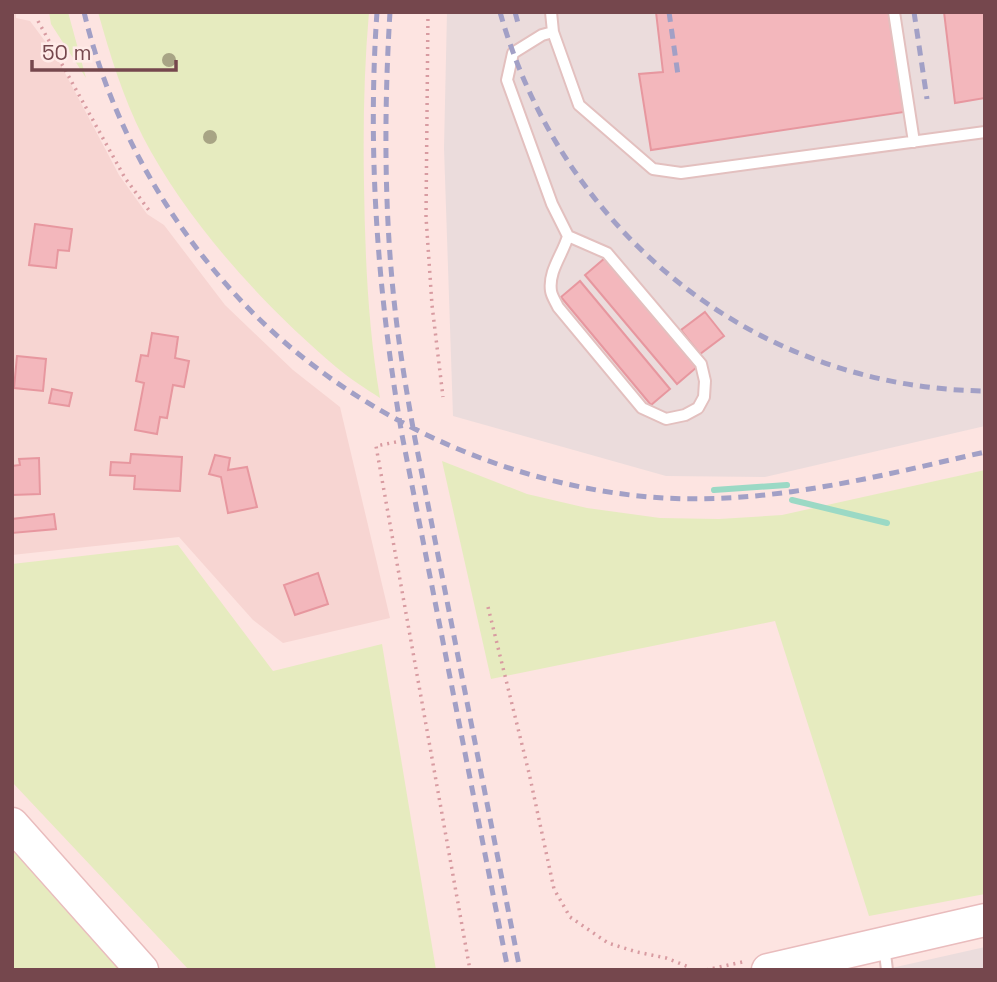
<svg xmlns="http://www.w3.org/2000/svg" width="997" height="982" font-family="'Space Grotesk',sans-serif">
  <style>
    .residential { fill: #f7d5d2 }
    .industrial { fill: #ebdcdc }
    .green { fill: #e6ebbf }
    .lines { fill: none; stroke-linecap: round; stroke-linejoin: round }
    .stream { stroke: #9bd9c5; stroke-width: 6 }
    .building { fill: #f3b7bc; stroke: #e7979f; stroke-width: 2 }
    .lane-casing { stroke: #e3c0bf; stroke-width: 14 }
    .secondary-casing { stroke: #e9bcbd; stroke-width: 35 }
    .path { stroke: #d89ba1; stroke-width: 3.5; stroke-dasharray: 2 5; stroke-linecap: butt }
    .lane { stroke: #fff; stroke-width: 10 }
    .secondary { stroke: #fff; stroke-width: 32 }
    .rail { stroke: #a2a0c6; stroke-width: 5; stroke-dasharray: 10 7; stroke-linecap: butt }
    .tree { fill: #a8a485 }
  </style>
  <rect width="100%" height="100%" fill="#fde4e1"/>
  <path class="residential" d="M 12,12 L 16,12 L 16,18 L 30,21 L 56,56 L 119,175 L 147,214 L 164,225 L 225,305 L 293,370 L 340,407 L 390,618 L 283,643 L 253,620 L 179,537 L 12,555 Z"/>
  <path class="industrial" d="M 447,12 L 985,12 L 985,426 L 765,477 L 666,476 L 453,416 L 444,148 Z
    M 985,947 L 985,970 L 885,970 L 887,969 Z"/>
  <path class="green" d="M 49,12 L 68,12 L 86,78 L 51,24 Z
    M 98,12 L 369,12 C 364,69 363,127 364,184 C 365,256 368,327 380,398 C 365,388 350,379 336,367 C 262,304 188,223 143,137 C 123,97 110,55 98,12 Z
    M 442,461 L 527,494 L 587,508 L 660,518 L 719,519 L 782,515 L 985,470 L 985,894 L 869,916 L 775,621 L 491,679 Z
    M 178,545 L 273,671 L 382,644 L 436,970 L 189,970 L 12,782 L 12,564 Z
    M 12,847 L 128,970 L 12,970 Z"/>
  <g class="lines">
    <path class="stream" d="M 714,490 L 787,485
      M 792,500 L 887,523"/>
  </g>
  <path class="building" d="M 656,12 L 889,12 L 904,112 L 651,150 L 639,74 L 663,72 Z
    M 944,12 L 985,12 L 985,98 L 955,103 Z
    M 35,224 L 72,229 L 69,251 L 58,250 L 56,268 L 29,265 Z
    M 605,258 L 697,367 L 677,384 L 585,275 Z
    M 580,281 L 670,389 L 651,405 L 561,297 Z
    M 705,312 L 724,336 L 700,354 L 681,330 Z
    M 152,333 L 178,337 L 175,358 L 189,361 L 184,387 L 173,385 L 167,418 L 160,417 L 157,434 L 135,430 L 144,383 L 136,381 L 141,355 L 148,356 Z
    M 17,356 L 46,359 L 43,391 L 14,388 Z
    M 52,389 L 72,393 L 69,406 L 49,403 Z
    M 131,454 L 182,457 L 180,491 L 134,489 L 135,476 L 110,475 L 111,462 L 130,463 Z
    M 215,455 L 230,458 L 228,470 L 247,467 L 257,507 L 228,513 L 221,477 L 209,474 Z
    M 39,458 L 40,494 L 12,495 L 12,466 L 20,465 L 19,459 Z
    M 54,514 L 56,529 L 12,533 L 12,519 Z
    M 318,573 L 328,604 L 295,615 L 284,585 Z"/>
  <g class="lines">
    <defs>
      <path id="lane" d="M 551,12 L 553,32 L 579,105 L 653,169 L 681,173 L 985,132
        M 894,12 L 914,142
        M 553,32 L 542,35 L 513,53 L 507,80 L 552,204 L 568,236 L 607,253 L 701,364 L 705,381 L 704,397 L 698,408 L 685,415 L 666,419 L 642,408 L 558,307 C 556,302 552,297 551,291 C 548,271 563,254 568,236
        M 884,945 L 887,970"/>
      <path id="secondary" d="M 12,824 L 142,970
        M 768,970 L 985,920"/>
    </defs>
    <use href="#lane" class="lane-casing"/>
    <use href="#secondary" class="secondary-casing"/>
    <path class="path" d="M 428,12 L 426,217 L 432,305 L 443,397
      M 38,21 L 125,178 L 151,213
      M 396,442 L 376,446 L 470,970
      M 488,607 L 529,773 L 554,889 L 570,917 L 608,943 L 637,952 L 666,958 L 689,967 L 691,970
      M 706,970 L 747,961"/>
    <use href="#lane" class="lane"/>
    <use href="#secondary" class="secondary"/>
    <path class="rail" d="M 84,12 C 111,126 173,234 256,316 C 363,421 515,489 664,498 C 774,504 879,476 985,452
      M 377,12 C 367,154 378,295 402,435 L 508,970
      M 390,12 C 383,126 384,242 401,355 C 405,383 410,411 415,439 L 520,970
      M 500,12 C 562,232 754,388 985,391
      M 515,12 L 519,27
      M 669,12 L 678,75
      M 914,12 L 927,99"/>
  </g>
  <g class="tree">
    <circle cx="169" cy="60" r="7"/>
    <circle cx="210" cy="137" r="7"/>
  </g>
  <rect width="997" height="982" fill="none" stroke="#75474d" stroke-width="28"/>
  <path d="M32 60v10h144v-10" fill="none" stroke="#75474d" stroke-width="3.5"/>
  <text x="42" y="60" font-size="21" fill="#75474d" stroke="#ffebe8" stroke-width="5" paint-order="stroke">50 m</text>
</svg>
